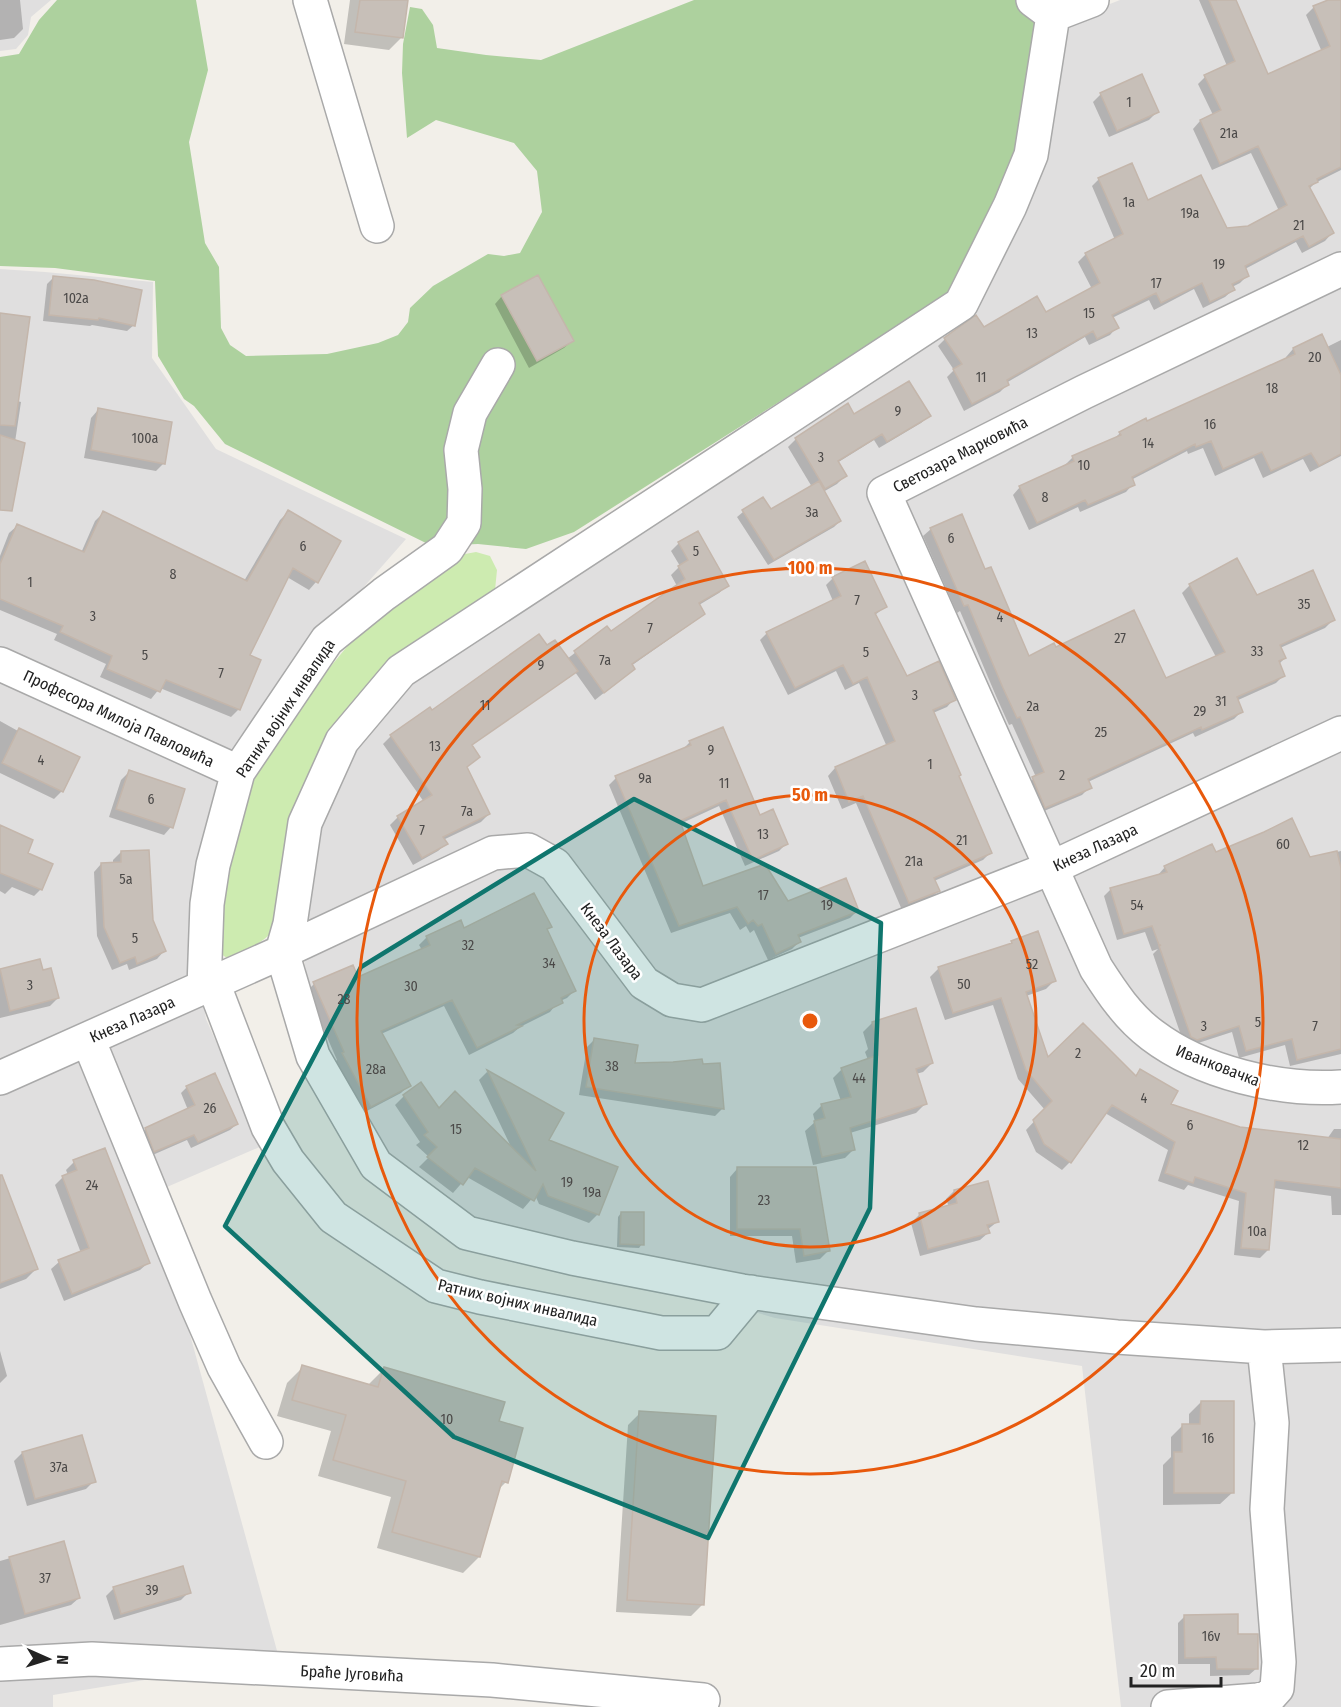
<svg xmlns="http://www.w3.org/2000/svg" width="1341" height="1707" font-family="'Fira Sans Condensed',sans-serif">
  <style>
    .residential { fill: #e0dfdf }
    .grass { fill: #cdebb0 }
    .forest { fill: #add19e }
    .shadow { fill: #0003 }
    .building { fill: #c7bfb8; stroke: #c4b6ab; stroke-width: 1.5 }
    .lines { fill: none; stroke-linecap: round; stroke-linejoin: round }
    .minor-casing { stroke: #a9a9a9; stroke-width: 36 }
    .minor { stroke: #fff; stroke-width: 33 }
    .marked { fill: #0f766e; fill-opacity: 0.2; stroke: #0f766e; stroke-width: 4.5; stroke-linejoin: round }
    .ring { fill: none; stroke: #e8590c; stroke-width: 3 }
    .labels { text-anchor: middle; stroke-width: 5; stroke-linejoin: round; paint-order: stroke }
    .number-label { font-size: 14px; fill: #4b4948 }
    .street-label { font-size: 16px; fill: #222; stroke: #fff }
    .centre { fill: #e8590c; stroke: #fff; stroke-width: 3 }
    .ring-label { font-size: 18px; text-anchor: middle; font-weight: bold; fill: #e8590c; stroke: #fff; stroke-width: 5; stroke-linejoin: round; paint-order: stroke }
  </style>
  <rect width="100%" height="100%" fill="#f2efe9"/>
  <path class="residential" d="M 0,0 L 51,0 L 31,17 L 28,35 L 16,49 L 0,51 Z
    M 1120,0 L 1341,0 L 1341,1707 L 1121,1707 L 1082,1366 L 775,1318 L 485,1232 L 408,1179 L 365,1122 L 319,1046 L 302,948 L 308,853 L 347,762 L 405,685 L 975,284 L 1064,22 Z
    M 0,269 L 45,272 L 153,282 L 152,358 L 216,449 L 406,539 L 362,589 L 223,779 L 192,935 L 206,1019 L 262,1146 L 153,1193 L 162,1233 L 279,1658 L 53,1695 L 53,1707 L 0,1707 Z"/>
  <path class="grass" d="M 476,552 L 490,556 L 497,570 L 495,590 L 340,723 L 282,922 C 265,941 251,950 227,958 L 221,954 L 222,891 L 250,787 L 293,712 L 350,643 L 454,556 Z"/>
  <path class="forest" d="M 57,0 L 196,0 L 208,70 L 189,142 L 205,243 L 219,267 L 221,328 L 230,345 L 246,356 L 327,354 L 378,343 L 398,335 L 408,322 L 410,308 L 433,286 L 488,254 L 504,256 L 520,253 L 542,212 L 537,171 L 514,143 L 436,120 L 407,138 L 402,73 L 403,44 L 410,7 L 422,9 L 433,25 L 437,48 L 486,55 L 541,60 L 694,0 L 1019,0 L 1043,30 L 1021,136 L 986,230 L 948,295 L 574,532 L 526,549 L 478,544 L 432,546 L 225,444 L 194,406 L 184,399 L 158,356 L 155,281 L 55,268 L 0,266 L 0,57 L 19,54 L 39,20 Z"/>
  <path class="shadow" d="M 0,0 L 20,0 L 23,29 L 14,38 L 0,40 Z
    M 350,0 L 406,0 L 401,38 L 389,50 L 344,44 Z
    M 1199,0 L 1235,0 L 1267,76 L 1322,52 L 1306,15 L 1314,7 L 1332,0 L 1341,0 L 1341,170 L 1315,183 L 1309,189 L 1332,233 L 1325,241 L 1302,253 L 1296,242 L 1245,269 L 1248,275 L 1240,283 L 1232,287 L 1233,290 L 1225,297 L 1203,308 L 1194,289 L 1154,310 L 1149,300 L 1112,318 L 1117,327 L 1110,335 L 1089,345 L 1085,337 L 1006,383 L 1008,384 L 1000,392 L 964,411 L 947,377 L 954,370 L 938,346 L 945,339 L 1045,314 L 1092,289 L 1078,262 L 1086,254 L 1115,240 L 1092,186 L 1099,179 L 1148,203 L 1226,230 L 1249,227 L 1279,211 L 1251,153 L 1212,170 L 1193,129 L 1200,121 L 1213,115 L 1198,84 L 1205,77 L 1227,66 Z
    M 1101,94 L 1157,112 L 1149,120 L 1109,137 L 1093,102 Z
    M 54,277 L 134,325 L 127,331 L 92,325 L 90,326 L 43,321 L 47,284 Z
    M 502,296 L 572,341 L 564,348 L 529,368 L 495,304 Z
    M 0,315 L 17,401 L 21,402 L 15,442 L 0,486 Z
    M 1322,336 L 1327,347 L 1341,340 L 1341,456 L 1310,472 L 1303,459 L 1263,478 L 1254,458 L 1215,476 L 1203,448 L 1188,454 L 1187,451 L 1131,480 L 1133,484 L 1126,492 L 1080,512 L 1078,507 L 1029,530 L 1013,495 L 1020,487 L 1065,465 L 1073,457 L 1113,440 L 1120,433 L 1146,423 L 1287,359 L 1286,357 L 1293,349 Z
    M 847,405 L 854,416 L 929,416 L 921,423 L 879,448 L 874,440 L 837,463 L 845,476 L 837,484 L 823,492 L 840,521 L 834,527 L 768,565 L 737,517 L 743,512 L 770,511 L 812,487 L 788,447 L 796,439 Z
    M 98,410 L 164,463 L 156,471 L 84,458 L 91,418 Z
    M 288,512 L 316,582 L 309,590 L 287,577 L 248,656 L 259,661 L 239,709 L 231,717 L 160,688 L 151,699 L 100,677 L 106,664 L 54,640 L 57,634 L 0,610 L 0,556 L 9,533 L 17,526 L 81,553 L 95,521 L 103,513 L 244,581 L 280,520 Z
    M 931,529 L 984,571 L 1028,658 L 1055,649 L 1165,680 L 1216,657 L 1182,593 L 1190,585 L 1256,597 L 1333,620 L 1325,628 L 1280,648 L 1285,658 L 1279,664 L 1284,675 L 1276,683 L 1236,701 L 1241,712 L 1234,719 L 1195,737 L 1193,733 L 1088,782 L 1090,787 L 1082,795 L 1037,814 L 1025,786 L 1036,777 L 1012,724 L 1009,725 L 996,696 L 960,611 L 957,613 L 923,536 Z
    M 679,543 L 727,586 L 719,593 L 699,605 L 703,613 L 695,621 L 631,666 L 625,676 L 595,700 L 575,672 L 569,678 L 569,675 L 465,748 L 478,757 L 466,768 L 489,814 L 481,822 L 443,840 L 446,844 L 438,851 L 413,865 L 390,825 L 398,817 L 424,802 L 383,744 L 391,736 L 430,709 L 432,712 L 547,647 L 567,659 L 607,628 L 610,633 L 677,586 L 671,575 L 680,566 L 671,551 Z
    M 833,578 L 885,607 L 875,615 L 906,678 L 954,699 L 947,707 L 933,713 L 957,776 L 990,853 L 983,860 L 934,881 L 938,891 L 931,898 L 902,910 L 856,803 L 842,809 L 828,776 L 835,768 L 887,747 L 859,683 L 845,690 L 836,671 L 788,695 L 760,640 L 767,633 L 833,601 L 826,585 Z
    M 0,721 L 18,731 L 62,791 L 54,799 L 0,773 Z
    M 690,742 L 759,817 L 786,844 L 779,851 L 745,866 L 719,806 L 680,824 L 702,887 L 787,902 L 857,911 L 850,918 L 798,938 L 799,942 L 792,949 L 768,960 L 754,930 L 750,933 L 746,926 L 740,930 L 730,913 L 671,933 L 609,785 L 616,778 L 682,750 Z
    M 129,772 L 171,827 L 164,835 L 109,817 L 121,780 Z
    M 0,827 L 26,854 L 41,889 L 34,896 L 12,887 L 5,894 L 0,891 Z
    M 1341,851 L 1341,1054 L 1290,1066 L 1285,1045 L 1239,1058 L 1232,1032 L 1189,1046 L 1184,1044 L 1153,954 L 1158,949 L 1152,951 L 1145,932 L 1117,940 L 1104,896 L 1111,889 L 1158,876 L 1158,875 L 1165,867 L 1215,854 L 1310,858 Z
    M 121,852 L 164,951 L 157,959 L 129,970 L 127,964 L 112,970 L 97,936 L 94,872 L 101,864 L 113,864 L 113,860 Z
    M 550,927 L 546,931 L 575,990 L 567,998 L 558,1002 L 550,1012 L 520,1027 L 513,1033 L 469,1055 L 444,1006 L 381,1034 L 409,1085 L 401,1093 L 363,1113 L 335,1062 L 337,1060 L 307,991 L 314,984 L 358,979 L 422,950 L 419,945 L 427,937 L 464,930 Z
    M 1012,942 L 1054,981 L 1046,989 L 1026,996 L 1048,1060 L 1135,1076 L 1140,1071 L 1168,1105 L 1240,1128 L 1327,1139 L 1334,1129 L 1341,1129 L 1341,1215 L 1332,1215 L 1331,1196 L 1273,1188 L 1268,1250 L 1260,1258 L 1234,1255 L 1239,1201 L 1188,1185 L 1184,1190 L 1158,1181 L 1168,1150 L 1105,1113 L 1070,1162 L 1062,1170 L 1036,1152 L 1026,1130 L 1045,1110 L 1018,1079 L 993,1005 L 945,1020 L 930,977 L 938,969 L 1007,947 Z
    M 39,961 L 42,972 L 58,998 L 50,1006 L 0,1018 L 0,971 Z
    M 872,1023 L 932,1063 L 923,1072 L 916,1074 L 925,1104 L 916,1113 L 850,1133 L 854,1149 L 845,1158 L 813,1165 L 805,1131 L 815,1122 L 813,1114 L 822,1105 L 841,1101 L 833,1078 L 842,1069 L 868,1060 L 865,1052 L 868,1049 L 863,1032 Z
    M 595,1039 L 633,1064 L 722,1109 L 715,1116 L 579,1095 L 587,1047 Z
    M 487,1072 L 562,1113 L 547,1141 L 598,1214 L 589,1223 L 539,1204 L 535,1195 L 523,1209 L 467,1177 L 453,1193 L 419,1167 L 429,1157 L 416,1145 L 420,1142 L 395,1105 L 404,1096 L 421,1084 L 438,1110 L 512,1149 L 479,1080 Z
    M 187,1087 L 237,1124 L 230,1130 L 191,1148 L 187,1140 L 148,1157 L 139,1136 L 146,1129 L 188,1110 L 181,1093 Z
    M 74,1162 L 148,1263 L 140,1270 L 64,1301 L 51,1269 L 59,1262 L 81,1253 L 55,1185 L 63,1177 L 68,1175 L 66,1170 Z
    M 737,1169 L 828,1251 L 820,1259 L 796,1263 L 792,1236 L 730,1236 L 730,1177 Z
    M 954,1191 L 997,1222 L 987,1230 L 988,1233 L 980,1240 L 920,1256 L 911,1223 L 919,1215 L 949,1207 L 946,1199 Z
    M 621,1213 L 642,1244 L 639,1248 L 617,1247 L 618,1217 Z
    M 0,1217 L 36,1269 L 26,1279 L 0,1289 Z
    M 0,1351 L 7,1376 L 0,1383 Z
    M 303,1367 L 368,1385 L 384,1369 L 498,1422 L 506,1482 L 497,1491 L 479,1557 L 463,1573 L 377,1548 L 391,1497 L 318,1476 L 331,1431 L 277,1416 L 287,1383 Z
    M 1201,1402 L 1233,1492 L 1220,1504 L 1163,1505 L 1163,1465 L 1171,1457 L 1171,1437 L 1183,1425 L 1189,1425 L 1189,1414 Z
    M 640,1413 L 703,1604 L 691,1616 L 616,1612 L 628,1425 Z
    M 81,1436 L 94,1481 L 86,1489 L 27,1506 L 14,1461 L 22,1453 Z
    M 63,1543 L 79,1598 L 71,1605 L 0,1625 L 0,1561 Z
    M 114,1588 L 189,1592 L 181,1600 L 114,1620 L 106,1596 Z
    M 1185,1616 L 1237,1636 L 1257,1668 L 1249,1675 L 1210,1676 L 1210,1664 L 1178,1664 L 1178,1623 Z"/>
  <path class="building" d="M 360,0 L 408,0 L 403,38 L 355,32 Z
    M 1209,0 L 1236,0 L 1268,74 L 1330,46 L 1313,6 L 1328,0 L 1341,0 L 1341,167 L 1317,179 L 1318,182 L 1309,186 L 1334,233 L 1309,247 L 1303,236 L 1245,266 L 1249,276 L 1232,284 L 1235,290 L 1210,302 L 1202,283 L 1161,303 L 1156,293 L 1112,315 L 1119,328 L 1097,339 L 1093,331 L 1007,380 L 1009,385 L 972,404 L 953,369 L 962,364 L 944,338 L 976,315 L 984,327 L 1037,296 L 1046,312 L 1100,283 L 1085,253 L 1123,234 L 1098,178 L 1132,163 L 1148,200 L 1201,175 L 1227,228 L 1248,226 L 1287,205 L 1258,146 L 1220,164 L 1200,120 L 1221,110 L 1204,75 L 1235,61 Z
    M 1142,74 L 1159,112 L 1117,131 L 1100,93 Z
    M 538,275 L 574,341 L 537,361 L 501,295 Z
    M 53,276 L 94,280 L 142,290 L 135,326 L 99,318 L 98,320 L 49,315 Z
    M 0,313 L 30,317 L 15,426 L 0,425 Z
    M 1322,334 L 1341,375 L 1341,454 L 1319,466 L 1311,453 L 1271,471 L 1262,452 L 1223,469 L 1211,441 L 1196,447 L 1195,444 L 1132,477 L 1135,485 L 1088,505 L 1085,500 L 1037,523 L 1019,486 L 1074,461 L 1072,456 L 1121,435 L 1119,432 L 1146,418 L 1147,421 L 1295,354 L 1293,348 Z
    M 909,381 L 931,416 L 887,442 L 882,434 L 838,461 L 847,476 L 825,489 L 795,438 L 848,403 L 854,414 Z
    M 98,408 L 172,422 L 165,464 L 91,450 Z
    M 0,435 L 25,443 L 12,511 L 0,510 Z
    M 819,481 L 841,521 L 774,560 L 742,510 L 763,497 L 771,509 Z
    M 288,510 L 341,541 L 318,583 L 293,568 L 250,655 L 261,660 L 240,710 L 166,680 L 160,692 L 107,669 L 112,656 L 60,632 L 63,626 L 0,599 L 0,564 L 17,524 L 84,552 L 103,511 L 247,581 Z
    M 962,514 L 985,569 L 991,567 L 1029,656 L 1054,643 L 1056,647 L 1134,610 L 1166,678 L 1225,652 L 1189,584 L 1237,558 L 1257,595 L 1313,570 L 1335,620 L 1280,645 L 1286,658 L 1279,661 L 1285,676 L 1237,697 L 1243,712 L 1202,730 L 1201,727 L 1088,779 L 1092,788 L 1045,808 L 1032,777 L 1044,772 L 1020,717 L 1017,718 L 1003,688 L 968,605 L 964,606 L 930,528 Z
    M 698,531 L 729,586 L 699,603 L 705,614 L 632,664 L 635,669 L 604,693 L 574,651 L 607,626 L 611,631 L 685,579 L 678,566 L 688,560 L 678,542 Z
    M 865,561 L 887,607 L 875,613 L 907,676 L 939,661 L 956,700 L 933,710 L 961,775 L 959,776 L 992,853 L 934,878 L 940,891 L 909,903 L 863,796 L 849,802 L 835,767 L 895,741 L 867,677 L 853,684 L 843,665 L 795,688 L 766,632 L 841,596 L 832,577 Z
    M 539,634 L 547,645 L 555,640 L 578,671 L 472,745 L 480,757 L 467,767 L 490,814 L 443,837 L 448,844 L 422,858 L 397,816 L 432,795 L 390,735 L 430,707 L 432,710 Z
    M 723,727 L 760,815 L 773,809 L 788,844 L 753,860 L 726,800 L 680,821 L 703,886 L 765,864 L 788,901 L 846,878 L 859,911 L 798,935 L 801,942 L 776,954 L 762,924 L 758,926 L 753,920 L 748,924 L 737,907 L 679,926 L 615,776 L 691,745 L 689,741 Z
    M 19,728 L 80,757 L 63,792 L 2,763 Z
    M 129,770 L 185,789 L 173,828 L 116,809 Z
    M 1292,818 L 1310,857 L 1337,851 L 1341,868 L 1341,1049 L 1297,1060 L 1292,1039 L 1246,1051 L 1239,1026 L 1197,1040 L 1191,1037 L 1159,946 L 1161,945 L 1159,945 L 1152,926 L 1124,934 L 1110,888 L 1167,872 L 1164,866 L 1212,844 L 1216,852 L 1264,832 Z
    M 0,825 L 33,840 L 28,853 L 53,864 L 42,890 L 0,873 Z
    M 149,850 L 153,920 L 166,951 L 137,964 L 135,957 L 120,963 L 104,927 L 101,863 L 121,862 L 121,851 Z
    M 534,893 L 552,927 L 547,929 L 576,991 L 561,998 L 563,1003 L 517,1025 L 522,1026 L 477,1048 L 452,1000 L 381,1031 L 411,1086 L 371,1107 L 342,1053 L 344,1052 L 313,982 L 353,965 L 358,977 L 430,945 L 426,936 L 461,920 L 464,928 Z
    M 1038,931 L 1056,981 L 1026,992 L 1048,1057 L 1083,1023 L 1136,1076 L 1140,1069 L 1178,1091 L 1171,1104 L 1240,1127 L 1341,1139 L 1341,1188 L 1275,1180 L 1269,1250 L 1241,1248 L 1246,1193 L 1195,1177 L 1193,1183 L 1165,1173 L 1175,1142 L 1112,1105 L 1071,1163 L 1044,1144 L 1033,1120 L 1052,1101 L 1026,1070 L 1001,998 L 953,1013 L 938,967 L 1012,943 L 1011,941 Z
    M 40,959 L 43,970 L 51,968 L 59,998 L 10,1011 L 0,969 Z
    M 916,1008 L 933,1063 L 916,1069 L 927,1104 L 850,1128 L 855,1150 L 822,1157 L 814,1121 L 825,1118 L 821,1104 L 851,1097 L 841,1068 L 878,1055 L 874,1041 L 877,1040 L 872,1022 Z
    M 594,1038 L 638,1045 L 635,1063 L 673,1062 L 702,1059 L 703,1064 L 720,1063 L 724,1109 L 586,1087 Z
    M 487,1070 L 564,1113 L 549,1140 L 618,1167 L 599,1215 L 548,1196 L 543,1184 L 534,1201 L 475,1168 L 463,1185 L 427,1157 L 437,1147 L 424,1135 L 428,1132 L 403,1095 L 421,1082 L 439,1108 L 455,1091 L 536,1171 Z
    M 215,1073 L 238,1124 L 198,1142 L 194,1135 L 154,1152 L 145,1128 L 195,1105 L 186,1086 Z
    M 105,1148 L 150,1263 L 72,1294 L 58,1260 L 89,1248 L 62,1176 L 77,1170 L 73,1160 Z
    M 737,1167 L 816,1167 L 830,1251 L 804,1256 L 800,1229 L 737,1229 Z
    M 0,1175 L 2,1175 L 38,1269 L 0,1283 Z
    M 988,1181 L 999,1222 L 987,1225 L 990,1233 L 928,1249 L 919,1213 L 957,1203 L 954,1190 Z
    M 621,1212 L 644,1212 L 644,1245 L 620,1244 Z
    M 302,1365 L 378,1387 L 384,1367 L 505,1402 L 499,1421 L 523,1428 L 508,1483 L 502,1481 L 480,1557 L 392,1532 L 406,1481 L 333,1460 L 346,1415 L 292,1400 Z
    M 1201,1401 L 1234,1401 L 1234,1493 L 1174,1493 L 1174,1452 L 1182,1452 L 1182,1424 L 1200,1424 Z
    M 639,1411 L 716,1416 L 704,1605 L 627,1600 Z
    M 82,1435 L 96,1482 L 35,1499 L 22,1452 Z
    M 64,1541 L 80,1598 L 25,1614 L 9,1557 Z
    M 183,1566 L 191,1593 L 121,1614 L 113,1587 Z
    M 1238,1614 L 1238,1634 L 1258,1634 L 1258,1669 L 1217,1669 L 1216,1657 L 1185,1658 L 1184,1615 Z"/>
  <g class="lines">
    <defs>
      <path id="minor" d="M 310,0 L 377,226
        M 1033,0 L 1053,15 L 1031,155 L 1010,206 L 961,304 L 401,671 L 342,741 L 305,823 L 290,924 L 282,952 L 313,1056 L 376,1165 L 467,1233 L 572,1258 L 742,1291 L 976,1324 L 1117,1337 L 1264,1347 L 1341,1345
        M 1053,15 L 1092,0
        M 1341,269 L 1084,392 L 884,493 L 1096,968 C 1112,993 1128,1017 1152,1035 C 1202,1073 1280,1091 1341,1087
        M 0,664 L 238,772
        M 213,983 L 268,1127 L 288,1161 L 333,1217 L 436,1286 L 480,1297 L 661,1333 L 717,1333 L 751,1292
        M 204,987 L 207,904 L 213,865 L 238,772 L 327,640 L 384,594 L 447,549 L 464,523 L 465,489 L 461,450 L 470,413 L 498,365
        M 88,1039 L 195,1301 L 224,1367 L 266,1442
        M 0,1078 L 282,952 L 493,853 L 528,850 L 555,865 L 644,983 L 672,1000 L 702,1005 L 1051,868 L 1341,733
        M 0,1664 L 92,1659 L 492,1680 L 703,1700
        M 1168,1707 L 1258,1700 L 1269,1697 L 1277,1688 L 1279,1662 L 1267,1509 L 1272,1423 L 1264,1347"/>
    </defs>
    <use href="#minor" class="minor-casing"/>
    <use href="#minor" class="minor"/>
  </g>
  <path class="marked" d="M 634,799 L 881,923 L 870,1208 L 708,1538 L 454,1437 L 225,1226 L 361,967 Z"/>
  <g class="ring">
    <circle cx="810" cy="1021" r="226"/>
    <circle cx="810" cy="1021" r="453"/>
  </g>
  <g class="labels">
    <g class="number-label">
      <text x="1129" y="107">1</text>
      <text x="1229" y="138">21a</text>
      <text x="1129" y="207">1a</text>
      <text x="1190" y="218">19a</text>
      <text x="1299" y="230">21</text>
      <text x="1219" y="269">19</text>
      <text x="1156" y="288">17</text>
      <text x="76" y="303">102a</text>
      <text x="1089" y="318">15</text>
      <text x="1032" y="338">13</text>
      <text x="1315" y="362">20</text>
      <text x="981" y="382">11</text>
      <text x="1272" y="393">18</text>
      <text x="898" y="416">9</text>
      <text x="1210" y="429">16</text>
      <text x="145" y="443">100a</text>
      <text x="1148" y="448">14</text>
      <text x="821" y="462">3</text>
      <text x="1084" y="470">10</text>
      <text x="1045" y="502">8</text>
      <text x="812" y="517">3a</text>
      <text x="951" y="543">6</text>
      <text x="303" y="551">6</text>
      <text x="696" y="556">5</text>
      <text x="173" y="579">8</text>
      <text x="30" y="587">1</text>
      <text x="857" y="605">7</text>
      <text x="1304" y="609">35</text>
      <text x="93" y="621">3</text>
      <text x="1000" y="622">4</text>
      <text x="650" y="633">7</text>
      <text x="1120" y="643">27</text>
      <text x="1257" y="656">33</text>
      <text x="866" y="657">5</text>
      <text x="145" y="660">5</text>
      <text x="605" y="665">7a</text>
      <text x="541" y="670">9</text>
      <text x="221" y="678">7</text>
      <text x="915" y="700">3</text>
      <text x="1221" y="706">31</text>
      <text x="485" y="710">11</text>
      <text x="1033" y="711">2a</text>
      <text x="1200" y="716">29</text>
      <text x="1101" y="737">25</text>
      <text x="435" y="751">13</text>
      <text x="711" y="755">9</text>
      <text x="41" y="765">4</text>
      <text x="930" y="769">1</text>
      <text x="1062" y="780">2</text>
      <text x="645" y="783">9a</text>
      <text x="724" y="788">11</text>
      <text x="151" y="804">6</text>
      <text x="467" y="816">7a</text>
      <text x="422" y="835">7</text>
      <text x="763" y="839">13</text>
      <text x="962" y="845">21</text>
      <text x="1283" y="849">60</text>
      <text x="914" y="866">21a</text>
      <text x="126" y="884">5a</text>
      <text x="763" y="900">17</text>
      <text x="827" y="910">19</text>
      <text x="1137" y="910">54</text>
      <text x="135" y="943">5</text>
      <text x="468" y="950">32</text>
      <text x="549" y="968">34</text>
      <text x="1032" y="969">52</text>
      <text x="964" y="989">50</text>
      <text x="30" y="990">3</text>
      <text x="411" y="991">30</text>
      <text x="344" y="1004">28</text>
      <text x="1258" y="1027">5</text>
      <text x="1204" y="1031">3</text>
      <text x="1315" y="1031">7</text>
      <text x="1078" y="1058">2</text>
      <text x="612" y="1071">38</text>
      <text x="376" y="1074">28a</text>
      <text x="859" y="1083">44</text>
      <text x="1144" y="1103">4</text>
      <text x="210" y="1113">26</text>
      <text x="1190" y="1130">6</text>
      <text x="456" y="1134">15</text>
      <text x="1303" y="1150">12</text>
      <text x="567" y="1187">19</text>
      <text x="92" y="1190">24</text>
      <text x="592" y="1197">19a</text>
      <text x="764" y="1205">23</text>
      <text x="1257" y="1236">10a</text>
      <text x="447" y="1424">10</text>
      <text x="1208" y="1443">16</text>
      <text x="59" y="1472">37a</text>
      <text x="45" y="1583">37</text>
      <text x="152" y="1595">39</text>
      <text x="1211" y="1641">16v</text>
    </g>
    <g class="street-label">
      <text transform="translate(960 454) rotate(-27)" y="6">Светозара Марковића</text>
      <text transform="translate(285 708) rotate(-56)" y="6">Ратних војних инвалида</text>
      <text transform="translate(119 718) rotate(25)" y="6">Професора Милоја Павловића</text>
      <text transform="translate(1095 847) rotate(-25)" y="6">Кнеза Лазара</text>
      <text transform="translate(612 941) rotate(53)" y="6">Кнеза Лазара</text>
      <text transform="translate(132 1019) rotate(-24)" y="6">Кнеза Лазара</text>
      <text transform="translate(1218 1065) rotate(21)" y="6">Иванковачка</text>
      <text transform="translate(518 1302) rotate(13)" y="6">Ратних војних инвалида</text>
      <text transform="translate(352 1673) rotate(3)" y="6">Браће Југовића</text>
    </g>
  </g>
  <circle cx="810" cy="1021" r="9" class="centre"/>
  <g class="ring-label">
    <text x="810" y="574">100 m</text>
    <text x="810" y="801">50 m</text>
  </g>
  <g transform="translate(48 1659) rotate(93)" stroke="#ffffff" stroke-width="4.5" paint-order="stroke">
  <path d="M0-4.5L10 22L0 15L-10 22Z" fill="#222222"/>
  <text y="-9" font-size="16" font-weight="bold" text-anchor="middle" fill="#222222">N</text>
  </g>
  <path d="M1131 1677v9h90v-9" fill="none" stroke="#222222" stroke-width="3"/>
  <text x="1140" y="1677" font-size="18" fill="#222222" stroke="#ffffff" stroke-width="4.5" paint-order="stroke">20 m</text>
</svg>
